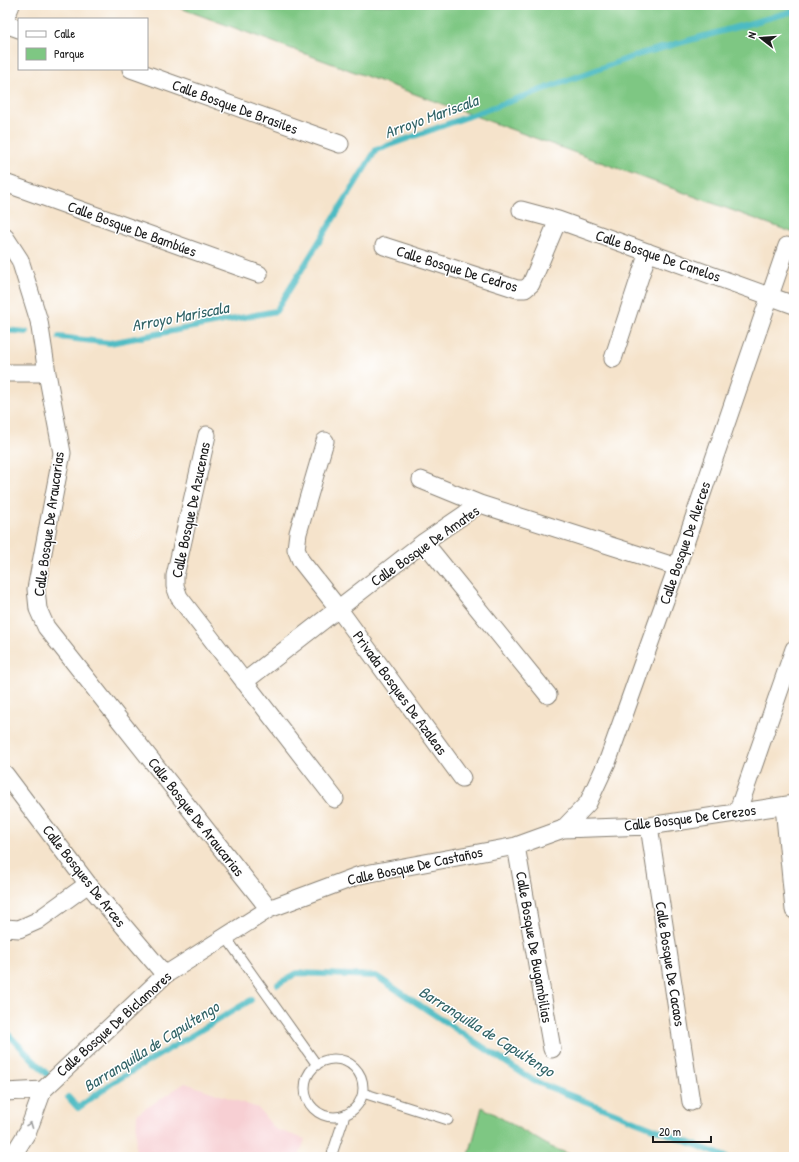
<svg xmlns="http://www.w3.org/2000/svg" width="799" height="1162" font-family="'Patrick Hand',sans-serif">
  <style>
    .built { fill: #f7cfd3 }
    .green { fill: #7ec783; stroke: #4d7250 }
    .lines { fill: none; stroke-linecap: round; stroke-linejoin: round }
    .stream { stroke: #4dbbc3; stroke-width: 6 }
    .lane-casing { stroke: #888074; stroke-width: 11 }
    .street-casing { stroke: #888074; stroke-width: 19 }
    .lane { stroke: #fff; stroke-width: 9 }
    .street { stroke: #fff; stroke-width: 17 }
    .oneway { stroke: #999 }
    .labels { text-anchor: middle; stroke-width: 3; stroke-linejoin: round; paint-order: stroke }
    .street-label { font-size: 15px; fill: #1c1c1c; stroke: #fff }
    .water-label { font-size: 16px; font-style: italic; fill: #326467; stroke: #fff }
  </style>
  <rect width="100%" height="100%" fill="#fff"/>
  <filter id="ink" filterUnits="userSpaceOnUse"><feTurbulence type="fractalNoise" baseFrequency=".025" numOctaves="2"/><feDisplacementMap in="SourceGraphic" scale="8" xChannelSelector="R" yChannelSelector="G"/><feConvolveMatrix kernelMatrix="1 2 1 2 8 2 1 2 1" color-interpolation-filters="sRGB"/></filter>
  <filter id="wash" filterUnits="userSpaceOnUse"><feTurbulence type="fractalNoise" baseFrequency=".012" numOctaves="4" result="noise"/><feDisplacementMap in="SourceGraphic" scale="16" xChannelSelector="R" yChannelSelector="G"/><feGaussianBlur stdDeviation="0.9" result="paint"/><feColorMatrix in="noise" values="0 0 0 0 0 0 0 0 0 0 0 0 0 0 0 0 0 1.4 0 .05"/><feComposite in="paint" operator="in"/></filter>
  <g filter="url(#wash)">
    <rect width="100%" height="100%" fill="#f5e3cb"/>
    <path class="built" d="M 185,1083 L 258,1108 L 275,1129 L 305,1139 L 299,1157 L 135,1157 L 137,1114 Z"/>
    <path class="green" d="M 172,5 L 794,5 L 794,233 Z
      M 482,1107 L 551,1147 L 577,1157 L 475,1157 L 469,1155 Z"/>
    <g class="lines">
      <path class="stream" d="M 5,330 L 26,332
        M 59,337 L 110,343 L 276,311 L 376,150 L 640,54 L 794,11
        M 278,984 L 297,973 L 376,976 L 534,1081 L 726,1157
        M 5,1031 L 47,1074
        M 68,1097 L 78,1108 L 112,1083 L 251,1000"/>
    </g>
  </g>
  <g filter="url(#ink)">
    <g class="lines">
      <defs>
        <path id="lane" d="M 225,936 L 317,1065
          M305 1088a29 29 0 1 1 58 0a29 29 0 1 1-58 0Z
          M 363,1093 L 448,1120
          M 331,1157 L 345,1115"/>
        <path id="street" d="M 5,20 L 11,5
          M 5,24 L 19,29
          M 131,69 L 340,144
          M 5,183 L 259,274
          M 521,210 L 558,220 L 794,305
          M 5,237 L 20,260 L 39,321 L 47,373 L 62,453 L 36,589 L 38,609 L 46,627 L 269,909
          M 384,246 L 517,289 L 525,289 L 531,284 L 558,220
          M 613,359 L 648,252
          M 5,373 L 47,373
          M 207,435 L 175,576 L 175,586 L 179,597 L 335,799
          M 325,441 L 298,533 L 296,549 L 301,561 L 338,608 L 462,778
          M 421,480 L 480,504 L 677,567
          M 424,542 L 548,695
          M 244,682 L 424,542 L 480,504
          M 5,774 L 88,884 L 165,975
          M 784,806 L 794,910
          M 737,813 L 794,649
          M 649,826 L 691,1102
          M 563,829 L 588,803 L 608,760 L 677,567 L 787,246
          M 516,846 L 552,1049
          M 5,928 L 19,929 L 37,921 L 88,884
          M 5,1092 L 43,1090 L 165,975 L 269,909 L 360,875 L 516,846 L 563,829 L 649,826 L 794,804
          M 12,1157 L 28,1131 L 43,1090"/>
      </defs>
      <use href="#lane" class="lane-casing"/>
      <use href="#street" class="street-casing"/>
      <use href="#lane" class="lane"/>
      <use href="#street" class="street"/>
    </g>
    <defs><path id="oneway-chevron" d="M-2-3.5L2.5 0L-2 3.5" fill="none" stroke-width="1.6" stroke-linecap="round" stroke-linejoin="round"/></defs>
    <use class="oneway" href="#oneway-chevron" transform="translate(30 1125) rotate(-69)"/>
  </g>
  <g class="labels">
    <g class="street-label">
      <text transform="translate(235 107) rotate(20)" y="5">Calle Bosque De Brasiles</text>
      <text transform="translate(132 229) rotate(20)" y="5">Calle Bosque De Bambúes</text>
      <text transform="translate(658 256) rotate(19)" y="5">Calle Bosque De Canelos</text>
      <text transform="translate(457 269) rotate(17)" y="5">Calle Bosque De Cedros</text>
      <text transform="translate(191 510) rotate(-78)" y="5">Calle Bosque De Azucenas</text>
      <text transform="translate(49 524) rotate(-82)" y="5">Calle Bosque De Araucarias</text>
      <text transform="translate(685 543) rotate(-71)" y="5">Calle Bosque De Alerces</text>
      <text transform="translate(425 546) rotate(-35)" y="5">Calle Bosque De Amates</text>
      <text transform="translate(400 693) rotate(54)" y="5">Privada Bosques De Azaleas</text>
      <text transform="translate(196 817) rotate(52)" y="5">Calle Bosque De Araucarias</text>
      <text transform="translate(690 818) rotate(-7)" y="5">Calle Bosque De Cerezos</text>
      <text transform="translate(415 866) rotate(-12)" y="5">Calle Bosque De Castaños</text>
      <text transform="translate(84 876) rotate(52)" y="5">Calle Bosques De Arces</text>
      <text transform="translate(534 947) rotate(80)" y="5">Calle Bosque De Bugambilias</text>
      <text transform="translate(670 964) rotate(81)" y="5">Calle Bosque De Cacaos</text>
      <text transform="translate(114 1024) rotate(-42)" y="5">Calle Bosque De Biclamores</text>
    </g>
    <g class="water-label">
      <text transform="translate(431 116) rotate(-20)" y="6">Arroyo Mariscala</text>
      <text transform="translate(180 316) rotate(-11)" y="6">Arroyo Mariscala</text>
      <text transform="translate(487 1031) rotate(32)" y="6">Barranquilla de Capultengo</text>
      <text transform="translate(151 1046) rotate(-32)" y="6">Barranquilla de Capultengo</text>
    </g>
  </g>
  <rect width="799" height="1162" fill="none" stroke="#fff" stroke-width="20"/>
  <rect x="18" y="18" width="130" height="52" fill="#ffffff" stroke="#a4a4a4"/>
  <rect x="26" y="31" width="20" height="6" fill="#ffffff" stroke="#a4a4a4"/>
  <text x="54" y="38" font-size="12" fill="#1c1c1c">Calle</text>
  <rect x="26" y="48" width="20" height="12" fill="#7ec783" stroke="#a4a4a4"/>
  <text x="54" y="58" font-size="12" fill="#1c1c1c">Parque</text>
  <g transform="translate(761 38) rotate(287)" stroke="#ffffff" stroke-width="3" paint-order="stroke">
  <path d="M0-3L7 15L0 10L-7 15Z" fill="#1c1c1c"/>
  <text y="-6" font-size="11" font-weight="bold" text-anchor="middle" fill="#1c1c1c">N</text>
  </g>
  <path d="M653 1136v6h58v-6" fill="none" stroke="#1c1c1c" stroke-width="2"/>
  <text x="659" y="1136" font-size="12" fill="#1c1c1c" stroke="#ffffff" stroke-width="3" paint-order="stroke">20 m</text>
</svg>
